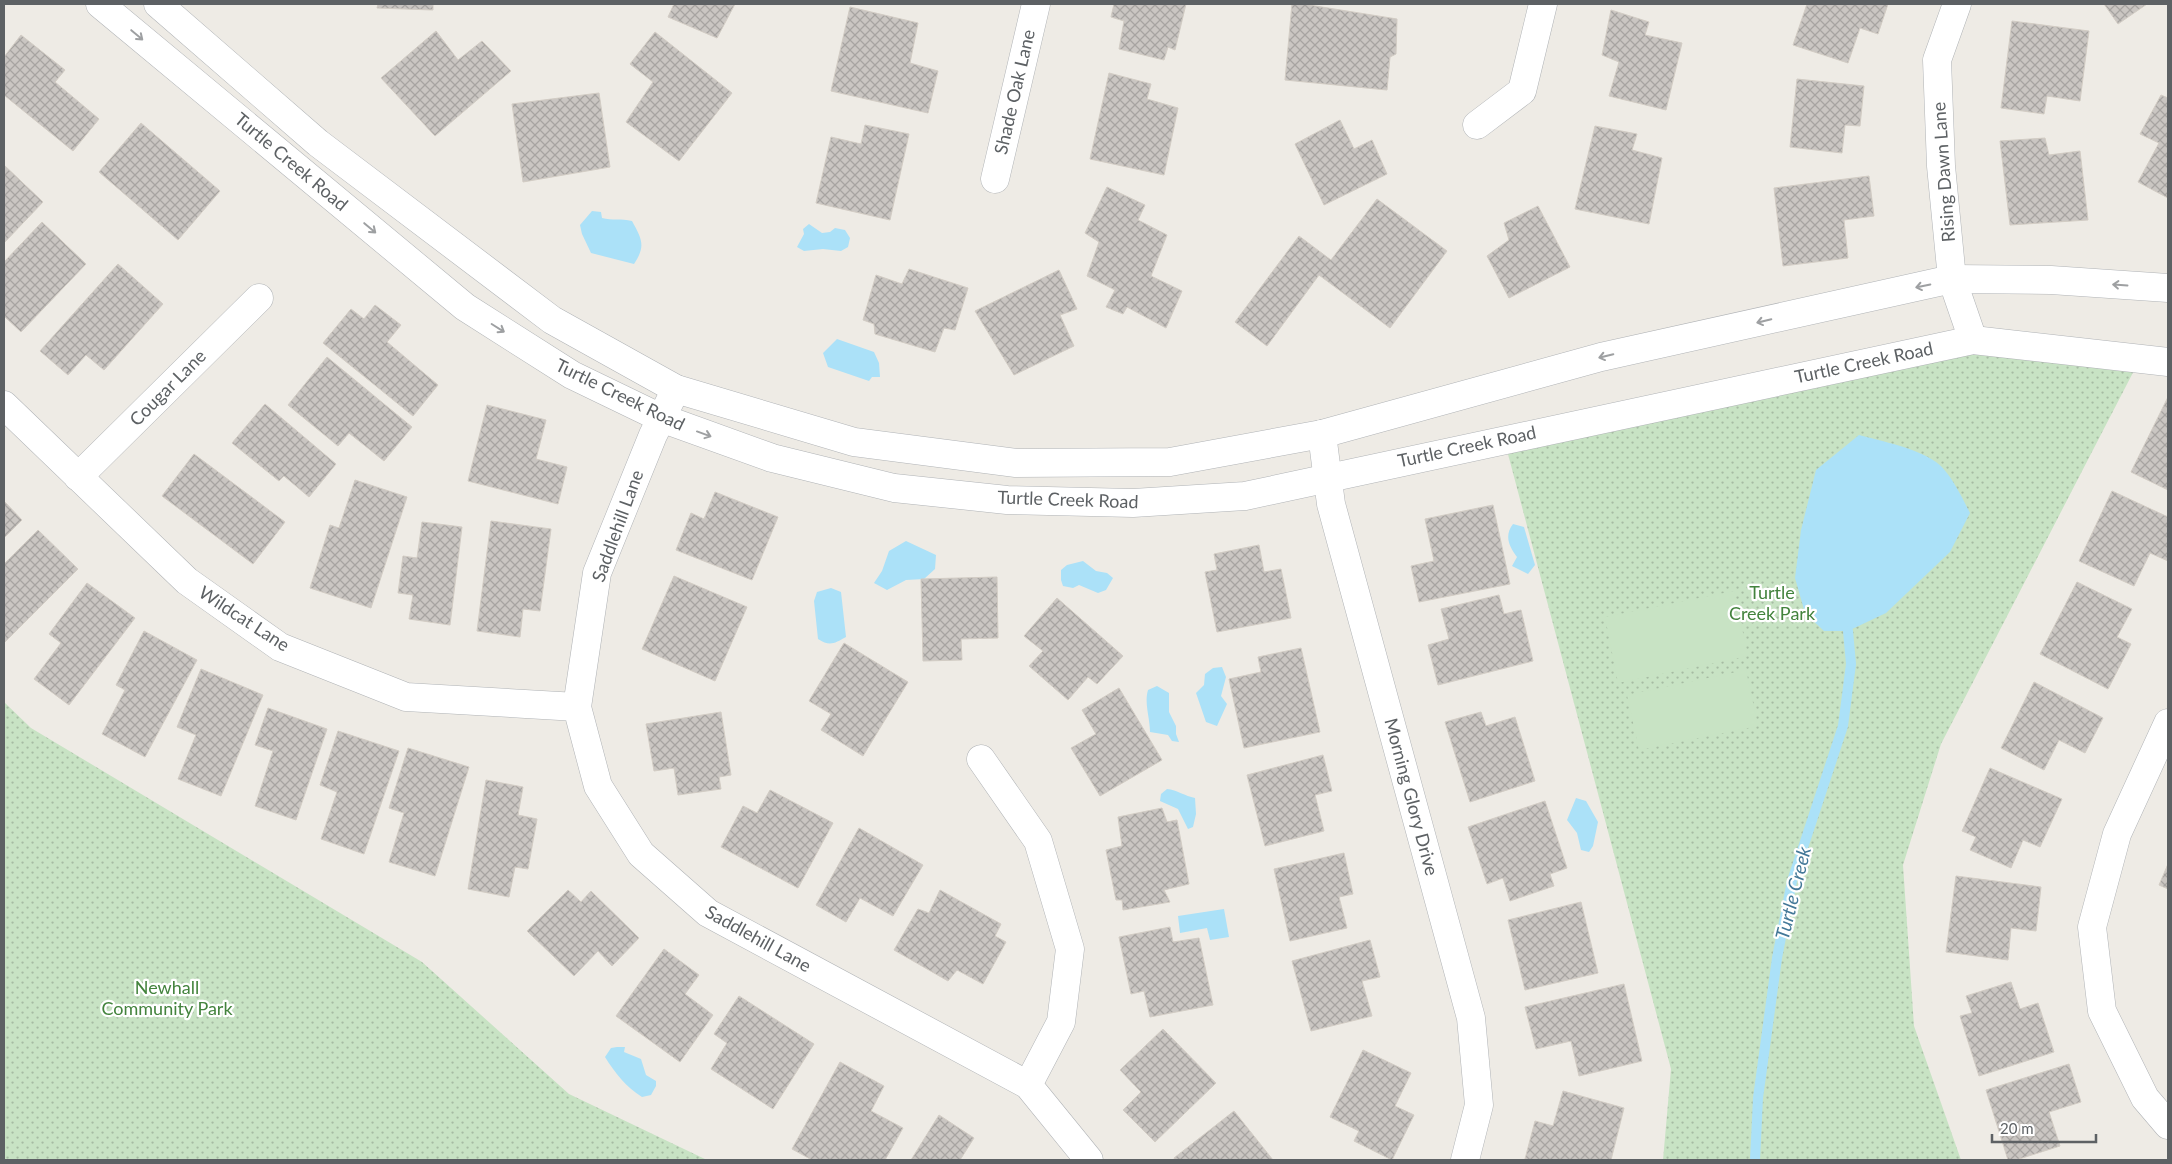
<svg xmlns="http://www.w3.org/2000/svg" width="2172" height="1164" font-family="Lato,sans-serif">
  <style>
    .park { fill: url(#park-dots) }
    .pitch { fill: #c8e3c4 }
    .water { fill: #abe1f8 }
    .lines { fill: none; stroke-linecap: round; stroke-linejoin: round }
    .stream { stroke: #abe1f8; stroke-width: 10 }
    .building { fill: url(#building-cross-hatch); stroke: #d2ccc4 }
    .minor-casing { stroke: #b0b3b6; stroke-width: 29 }
    .tertiary-casing { stroke: #b0b3b6; stroke-width: 29 }
    .minor { stroke: #fff; stroke-width: 28 }
    .tertiary { stroke: #fff; stroke-width: 28 }
    .oneway { stroke: #9ea0a2 }
    .labels { text-anchor: middle; stroke-width: 4.5; stroke-linejoin: round; paint-order: stroke }
    .street-label { font-size: 18px; fill: #5d6164; stroke: #fff }
    .park-label { font-size: 18px; fill: #43833d; stroke: #fff }
    .water-label { font-size: 19px; font-style: italic; fill: #437898; stroke: #fff }
  </style>
  <defs>
    <pattern id="park-dots" width="8" height="8" patternUnits="userSpaceOnUse" patternTransform="scale(1.25)"><rect width="8" height="8" fill="#c8e3c4"/><path d="M2 2h.1M6 6h.1" fill="none" stroke="#a6bba3" stroke-width="1.8" stroke-linecap="round"/></pattern>
    <pattern id="building-cross-hatch" width="8" height="8" patternUnits="userSpaceOnUse" patternTransform="scale(1.25)"><rect width="8" height="8" fill="#cac6c2"/><path d="M0 0l8 8M0 8l8-8" fill="none" stroke="#a7a4a1"/></pattern>
  </defs>
  <rect width="100%" height="100%" fill="#eeebe5"/>
  <path class="park" d="M 1924,350 L 2140,359 L 1941,744 L 1903,865 L 1914,1026 L 1961,1160 L 1663,1160 L 1671,1069 L 1504,439 Z
    M 4,702 L 31,728 L 422,962 L 569,1094 L 707,1160 L 4,1160 Z"/>
  <path class="pitch" d="M 1734,591 L 1748,656 L 1618,683 L 1605,617 Z
    M 1746,670 L 1758,726 L 1639,750 L 1627,695 Z"/>
  <path class="water" d="M 592,211 L 601,212 L 602,218 C 612,221 621,218 632,221 C 642,239 646,246 634,264 L 591,253 L 582,234 L 580,225 Z
    M 809,224 L 822,233 L 830,232 L 835,228 L 845,230 L 850,238 L 848,247 L 841,251 L 823,249 L 804,251 L 797,247 L 804,234 L 803,229 Z
    M 837,339 L 874,352 L 879,363 L 880,377 L 872,377 L 869,381 L 828,367 L 823,353 Z
    M 1859,435 C 1884,442 1914,447 1936,462 C 1950,472 1962,497 1970,513 L 1950,552 L 1886,613 L 1848,631 L 1824,631 L 1805,613 L 1795,578 L 1801,530 L 1816,470 Z
    M 1513,524 L 1524,527 L 1535,565 L 1528,574 L 1512,566 L 1517,557 C 1509,546 1504,536 1513,524 Z
    M 906,541 L 936,555 L 935,569 L 924,579 L 906,580 L 887,590 L 874,583 L 882,571 L 889,551 Z
    M 1083,561 L 1096,571 L 1107,573 L 1113,578 L 1106,590 L 1098,593 L 1079,585 L 1073,588 L 1063,586 L 1061,580 L 1061,570 L 1067,565 Z
    M 831,588 L 841,592 L 846,637 C 835,643 830,647 818,639 L 814,601 L 817,592 Z
    M 1222,667 L 1226,677 L 1221,696 L 1227,704 L 1217,726 L 1206,722 L 1196,693 L 1204,685 L 1205,674 L 1213,668 Z
    M 1157,686 L 1169,693 L 1169,712 L 1176,726 L 1176,734 L 1179,742 L 1172,741 L 1168,735 L 1150,732 C 1150,718 1144,703 1148,690 Z
    M 1167,789 C 1177,790 1185,796 1195,798 L 1196,814 L 1193,827 L 1188,829 L 1178,809 L 1160,801 L 1161,794 Z
    M 1576,798 L 1586,801 L 1598,822 L 1593,846 L 1589,852 L 1581,850 L 1577,833 L 1567,820 Z
    M 1224,909 L 1229,937 L 1210,940 L 1207,928 L 1180,933 L 1178,916 Z
    M 617,1047 L 625,1047 L 624,1052 L 641,1059 L 646,1075 L 656,1081 L 656,1086 L 651,1095 L 642,1097 C 626,1087 615,1073 605,1057 L 611,1048 Z"/>
  <g class="lines">
    <path class="stream" d="M 1755,1160 L 1758,1098 L 1777,958 L 1792,881 L 1843,726 L 1851,664 L 1848,631"/>
  </g>
  <path class="building" d="M 378,4 L 433,4 L 433,10 L 377,8 Z
    M 674,4 L 735,4 L 717,38 L 668,17 Z
    M 1114,4 L 1186,4 L 1175,50 L 1168,47 L 1164,60 L 1119,49 L 1124,21 L 1111,17 Z
    M 1292,4 L 1303,4 L 1397,19 L 1396,54 L 1390,57 L 1387,90 L 1285,80 Z
    M 1807,4 L 1888,4 L 1878,34 L 1860,28 L 1848,63 L 1793,45 Z
    M 2104,4 L 2147,4 L 2118,24 Z
    M 850,7 L 918,23 L 910,63 L 938,71 L 928,113 L 831,91 Z
    M 1611,10 L 1649,22 L 1645,35 L 1682,43 L 1666,110 L 1609,96 L 1619,62 L 1602,55 Z
    M 2012,21 L 2089,31 L 2080,101 L 2047,96 L 2044,114 L 2001,108 Z
    M 436,31 L 458,60 L 482,41 L 511,71 L 435,136 L 381,78 Z
    M 655,32 L 732,93 L 679,161 L 626,122 L 653,82 L 630,64 Z
    M 21,35 L 65,70 L 55,82 L 99,119 L 73,151 L 4,95 L 4,57 Z
    M 1109,73 L 1151,84 L 1147,99 L 1178,108 L 1164,175 L 1090,159 Z
    M 1797,79 L 1864,86 L 1860,126 L 1845,125 L 1842,153 L 1790,147 Z
    M 599,93 L 610,167 L 523,182 L 512,104 Z
    M 2161,95 L 2168,98 L 2168,198 L 2138,182 L 2159,143 L 2140,134 Z
    M 1340,120 L 1354,149 L 1372,140 L 1387,174 L 1324,205 L 1295,144 Z
    M 141,123 L 220,191 L 178,240 L 99,172 Z
    M 865,125 L 909,134 L 890,220 L 816,203 L 831,137 L 861,144 Z
    M 1595,126 L 1637,134 L 1632,150 L 1662,158 L 1649,224 L 1575,209 Z
    M 2045,138 L 2049,155 L 2080,151 L 2088,220 L 2010,225 L 2000,141 Z
    M 4,165 L 43,202 L 4,243 Z
    M 1869,176 L 1874,216 L 1844,220 L 1848,258 L 1783,266 L 1774,188 Z
    M 1107,187 L 1145,205 L 1138,220 L 1167,235 L 1151,276 L 1182,291 L 1166,328 L 1127,307 L 1123,314 L 1106,307 L 1115,290 L 1087,276 L 1099,242 L 1085,233 Z
    M 1377,199 L 1447,251 L 1390,328 L 1319,275 L 1267,346 L 1235,322 L 1299,236 L 1331,260 Z
    M 1538,206 L 1570,267 L 1509,298 L 1487,256 L 1509,240 L 1504,223 Z
    M 42,222 L 86,264 L 21,332 L 4,316 L 4,262 Z
    M 118,264 L 163,304 L 104,370 L 86,355 L 68,375 L 40,351 Z
    M 909,269 L 968,288 L 955,330 L 944,328 L 935,352 L 875,334 L 874,324 L 863,320 L 876,275 L 902,284 Z
    M 1059,270 L 1077,309 L 1060,315 L 1074,346 L 1014,375 L 975,311 Z
    M 375,305 L 401,325 L 387,342 L 438,385 L 413,416 L 323,343 L 351,309 L 364,319 Z
    M 327,357 L 412,427 L 384,461 L 349,433 L 338,446 L 288,405 Z
    M 2168,397 L 2168,490 L 2131,472 Z
    M 265,404 L 336,464 L 309,497 L 284,476 L 279,481 L 232,443 Z
    M 487,405 L 546,420 L 536,459 L 567,467 L 558,504 L 468,481 Z
    M 194,454 L 285,522 L 253,564 L 162,496 Z
    M 355,480 L 407,497 L 371,608 L 310,588 L 330,525 L 339,528 Z
    M 2112,491 L 2168,517 L 2168,561 L 2150,553 L 2134,586 L 2079,561 Z
    M 715,492 L 778,517 L 752,580 L 676,550 L 691,513 L 704,519 Z
    M 4,501 L 22,520 L 4,538 Z
    M 1493,505 L 1510,584 L 1419,602 L 1411,566 L 1434,561 L 1425,519 Z
    M 491,521 L 551,529 L 540,611 L 523,609 L 520,637 L 477,631 Z
    M 422,522 L 462,527 L 450,625 L 409,619 L 413,595 L 398,593 L 403,556 L 417,558 Z
    M 38,530 L 78,569 L 4,643 L 4,564 Z
    M 1259,545 L 1264,572 L 1281,569 L 1291,618 L 1217,632 L 1205,572 L 1217,570 L 1214,554 Z
    M 674,576 L 747,607 L 715,681 L 642,649 Z
    M 997,577 L 998,638 L 961,639 L 962,660 L 923,661 L 921,579 Z
    M 2077,582 L 2132,609 L 2117,637 L 2131,644 L 2108,689 L 2040,654 Z
    M 87,583 L 135,618 L 69,705 L 34,679 L 61,643 L 49,634 Z
    M 1499,595 L 1504,614 L 1521,610 L 1533,661 L 1438,685 L 1428,645 L 1449,639 L 1441,609 Z
    M 1057,598 L 1123,656 L 1097,684 L 1088,677 L 1068,700 L 1029,666 L 1043,651 L 1024,636 Z
    M 144,631 L 197,660 L 145,757 L 102,734 L 125,690 L 116,685 Z
    M 844,643 L 908,682 L 863,756 L 821,730 L 831,714 L 809,701 Z
    M 1301,648 L 1320,732 L 1244,748 L 1229,679 L 1261,672 L 1258,657 Z
    M 201,669 L 263,695 L 221,796 L 178,779 L 196,735 L 177,727 Z
    M 2034,682 L 2103,718 L 2085,753 L 2059,740 L 2044,770 L 2001,748 Z
    M 1119,688 L 1162,760 L 1100,796 L 1071,748 L 1096,734 L 1082,710 Z
    M 268,708 L 327,729 L 296,820 L 255,806 L 273,751 L 255,745 Z
    M 721,712 L 731,775 L 719,777 L 721,789 L 678,795 L 674,768 L 654,771 L 646,724 Z
    M 1481,712 L 1486,726 L 1515,717 L 1535,781 L 1470,802 L 1445,722 Z
    M 338,731 L 399,751 L 364,854 L 321,839 L 337,792 L 320,785 Z
    M 408,748 L 469,767 L 435,876 L 389,862 L 404,813 L 389,808 Z
    M 1323,755 L 1332,791 L 1315,795 L 1324,831 L 1265,846 L 1247,775 Z
    M 1990,768 L 2062,799 L 2040,847 L 2023,840 L 2011,868 L 1970,850 L 1976,837 L 1962,831 Z
    M 486,780 L 523,787 L 518,815 L 537,819 L 528,869 L 515,867 L 509,897 L 468,889 Z
    M 770,790 L 833,823 L 798,888 L 721,847 L 743,806 L 757,813 Z
    M 1545,801 L 1567,868 L 1550,874 L 1554,886 L 1510,901 L 1503,878 L 1487,884 L 1468,827 Z
    M 1162,808 L 1167,822 L 1177,820 L 1189,884 L 1164,890 L 1170,902 L 1123,910 L 1122,900 L 1116,900 L 1106,850 L 1122,846 L 1118,817 Z
    M 859,828 L 923,865 L 893,916 L 860,898 L 846,922 L 816,905 Z
    M 1344,853 L 1353,894 L 1339,897 L 1347,928 L 1290,941 L 1274,869 Z
    M 2168,864 L 2168,889 L 2159,885 Z
    M 1956,876 L 2041,887 L 2036,931 L 2011,928 L 2008,960 L 1946,952 Z
    M 568,890 L 581,902 L 591,891 L 639,938 L 612,966 L 598,951 L 574,976 L 527,931 Z
    M 940,890 L 1001,924 L 995,936 L 1006,942 L 983,984 L 957,970 L 948,981 L 894,950 L 918,909 L 929,913 Z
    M 1581,902 L 1598,973 L 1525,990 L 1508,920 Z
    M 1170,927 L 1173,942 L 1199,938 L 1213,1005 L 1150,1017 L 1144,991 L 1131,994 L 1119,937 Z
    M 1370,940 L 1380,977 L 1362,981 L 1372,1016 L 1311,1031 L 1292,961 Z
    M 664,949 L 699,975 L 685,994 L 713,1015 L 680,1062 L 616,1016 Z
    M 2011,982 L 2020,1009 L 2038,1003 L 2054,1052 L 1979,1076 L 1960,1016 L 1972,1013 L 1966,996 Z
    M 1624,984 L 1642,1061 L 1579,1076 L 1571,1041 L 1536,1049 L 1525,1007 Z
    M 739,996 L 814,1044 L 773,1109 L 711,1069 L 727,1043 L 714,1034 Z
    M 1163,1029 L 1216,1083 L 1155,1142 L 1123,1110 L 1141,1092 L 1120,1070 Z
    M 1363,1050 L 1411,1073 L 1395,1106 L 1414,1115 L 1392,1160 L 1354,1141 L 1359,1131 L 1330,1117 Z
    M 840,1062 L 884,1086 L 871,1111 L 903,1128 L 885,1160 L 812,1160 L 792,1149 Z
    M 2069,1064 L 2081,1102 L 2049,1112 L 2060,1146 L 2016,1160 L 2008,1160 L 1986,1090 Z
    M 1563,1091 L 1624,1108 L 1611,1160 L 1531,1160 L 1525,1159 L 1535,1121 L 1553,1126 Z
    M 1234,1111 L 1273,1160 L 1175,1160 L 1174,1158 Z
    M 939,1115 L 974,1138 L 960,1160 L 911,1160 Z"/>
  <g class="lines">
    <defs>
      <path id="minor" d="M 1957,4 L 1937,60 L 1941,166 L 1952,279 L 1973,340
        M 1477,125 L 1522,91 L 1543,4
        M 995,179 L 1036,4
        M 676,389 L 653,435 L 597,573 L 577,707 L 598,786 L 641,854 L 708,913 L 1028,1085 L 1089,1160
        M 4,405 L 187,581 L 280,647 L 406,697 L 577,707
        M 1322,434 L 1331,504 L 1471,1018 L 1479,1105 L 1465,1160
        M 78,477 L 259,298
        M 2168,723 L 2117,834 L 2092,927 L 2102,1011 L 2145,1098 L 2168,1125
        M 981,759 L 1038,841 L 1070,949 L 1061,1022 L 1028,1085"/>
      <path id="tertiary" d="M 100,4 L 465,307 L 572,375 L 661,418 L 772,458 L 894,488 L 1007,500 L 1133,503 L 1245,496 L 1973,340 L 2168,362
        M 158,4 L 318,143 L 552,320 L 676,389 L 854,442 L 1016,463 L 1170,462 L 1322,434 L 1601,357 L 1952,279 L 2051,280 L 2168,288"/>
    </defs>
    <use href="#minor" class="minor-casing"/>
    <use href="#tertiary" class="tertiary-casing"/>
    <use href="#minor" class="minor"/>
    <use href="#tertiary" class="tertiary"/>
  </g>
  <defs><path id="oneway-shaft" d="M-6 0H5M1.5-3L5.5 0L1.5 3" fill="none" stroke-width="1.6" stroke-linecap="round" stroke-linejoin="round" transform="scale(1.25)"/></defs>
  <g class="oneway">
    <use href="#oneway-shaft" transform="translate(137 35) rotate(40)"/>
    <use href="#oneway-shaft" transform="translate(370 228) rotate(40)"/>
    <use href="#oneway-shaft" transform="translate(2120 285) rotate(-176)"/>
    <use href="#oneway-shaft" transform="translate(1923 286) rotate(168)"/>
    <use href="#oneway-shaft" transform="translate(1764 321) rotate(167)"/>
    <use href="#oneway-shaft" transform="translate(498 328) rotate(32)"/>
    <use href="#oneway-shaft" transform="translate(1606 356) rotate(167)"/>
    <use href="#oneway-shaft" transform="translate(704 434) rotate(20)"/>
  </g>
  <g class="labels">
    <g class="street-label">
      <text transform="translate(1015 92) rotate(-77)" y="6">Shade Oak Lane</text>
      <text transform="translate(291 162) rotate(40)" y="6">Turtle Creek Road</text>
      <text transform="translate(1944 172) rotate(-94)" y="6">Rising Dawn Lane</text>
      <text transform="translate(1864 363) rotate(-12)" y="6">Turtle Creek Road</text>
      <text transform="translate(168 388) rotate(-45)" y="6">Cougar Lane</text>
      <text transform="translate(620 395) rotate(26)" y="6">Turtle Creek Road</text>
      <text transform="translate(1467 447) rotate(-12)" y="6">Turtle Creek Road</text>
      <text transform="translate(1068 500) rotate(2)" y="6">Turtle Creek Road</text>
      <text transform="translate(618 526) rotate(-70)" y="6">Saddlehill Lane</text>
      <text transform="translate(244 619) rotate(33)" y="6">Wildcat Lane</text>
      <text transform="translate(1411 797) rotate(75)" y="6">Morning Glory Drive</text>
      <text transform="translate(758 939) rotate(29)" y="6">Saddlehill Lane</text>
    </g>
    <g class="park-label">
      <text x="1772" y="599">Turtle<tspan x="1772" dy="21">Creek Park</tspan></text>
      <text x="167" y="994">Newhall<tspan x="167" dy="21">Community Park</tspan></text>
    </g>
    <g class="water-label">
      <text transform="translate(1793 893) rotate(-76)" y="7">Turtle Creek</text>
    </g>
  </g>
  <rect width="2172" height="1164" fill="none" stroke="#5d6164" stroke-width="10"/>
  <path d="M1992 1134v8h104v-8" fill="none" stroke="#5d6164" stroke-width="2.5"/>
  <text x="2000" y="1134" font-size="15" fill="#5d6164" stroke="#ffffff" stroke-width="4" paint-order="stroke">20 m</text>
</svg>
